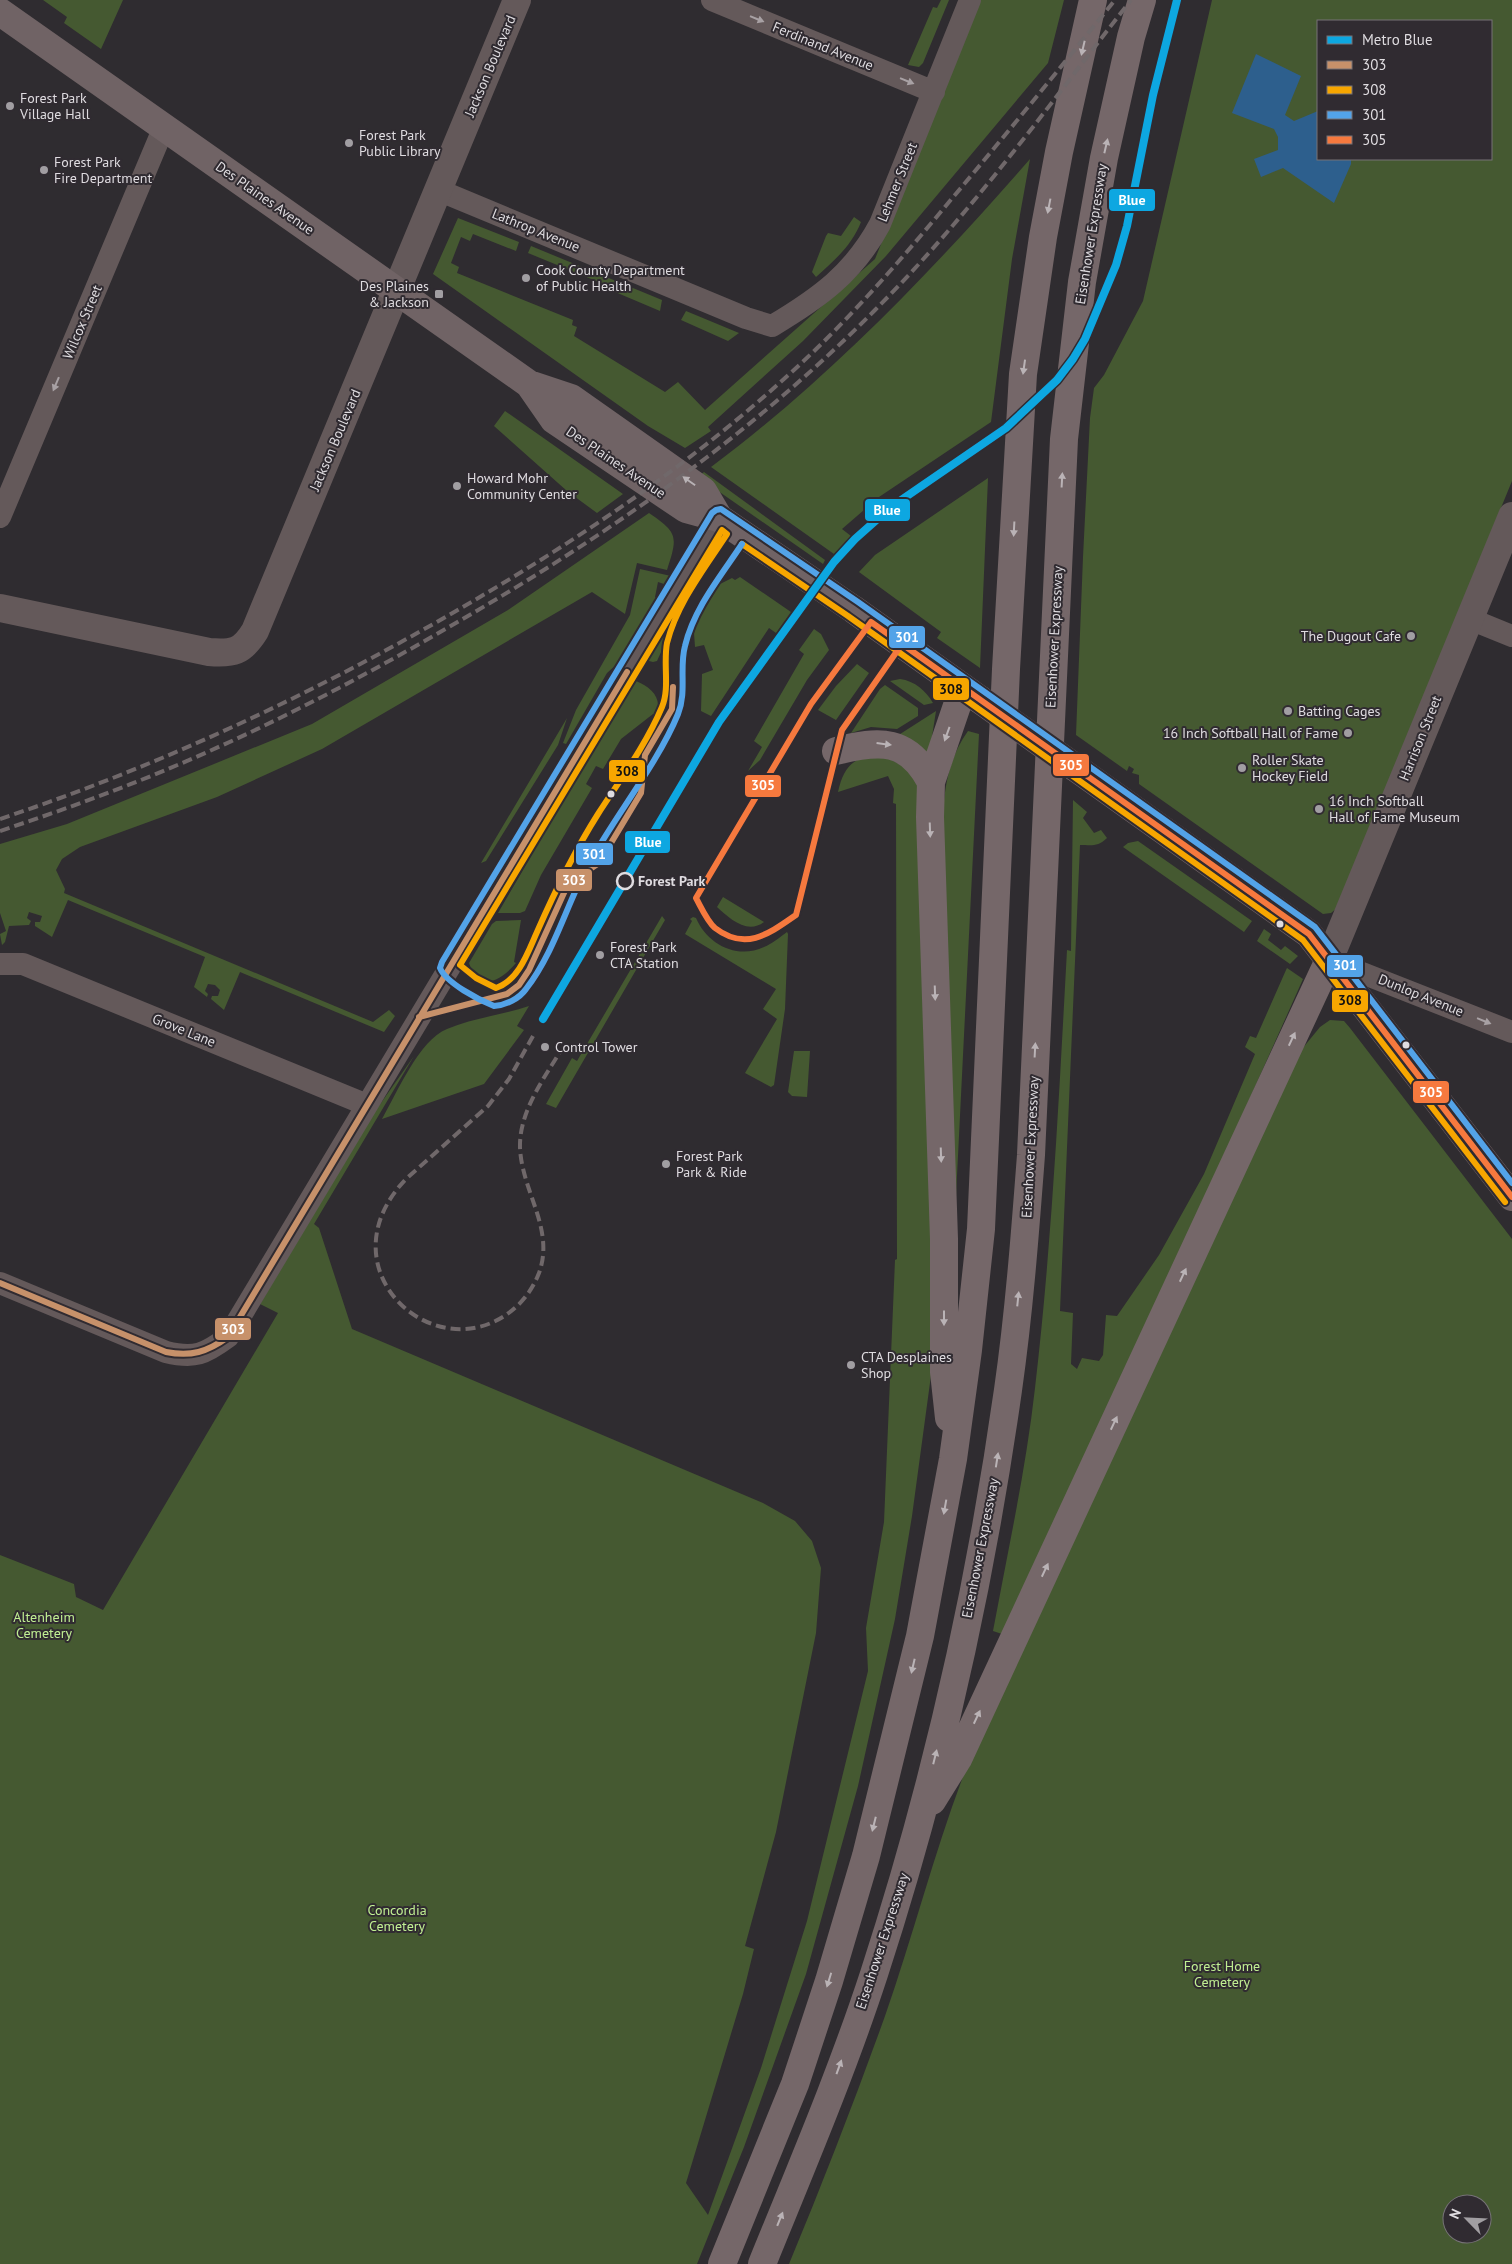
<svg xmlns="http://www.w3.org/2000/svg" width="1512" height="2264" font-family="'PT Sans',sans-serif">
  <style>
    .green { fill: #455931; fill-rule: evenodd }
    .water { fill: #2d5f8d }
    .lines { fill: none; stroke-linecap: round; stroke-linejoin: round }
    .minor { stroke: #64595a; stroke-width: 22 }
    .tertiary { stroke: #64595a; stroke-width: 28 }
    .secondary { stroke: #706365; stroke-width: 28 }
    .motorway { stroke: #756769; stroke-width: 28 }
    .rail { stroke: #70686a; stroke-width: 4; stroke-dasharray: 10 5; stroke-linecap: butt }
    .secondary-bridge { stroke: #706365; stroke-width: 28 }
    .bus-1-casing { stroke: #302b31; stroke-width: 10 }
    .bus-2-casing { stroke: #302b31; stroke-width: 10 }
    .bus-3-casing { stroke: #302b31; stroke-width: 10 }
    .bus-4-casing { stroke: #302b31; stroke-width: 10 }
    .bus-1 { stroke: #c7916a; stroke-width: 6 }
    .bus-2 { stroke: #f7a600; stroke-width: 6 }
    .bus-3 { stroke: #53a3e8; stroke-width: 6 }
    .bus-4 { stroke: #f6793e; stroke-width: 6 }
    .metro-1-casing { stroke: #302b31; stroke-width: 11 }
    .metro-1 { stroke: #0da7e1; stroke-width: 8 }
    .oneway { fill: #a8a1a4 }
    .oneway2 { fill: #bab3b6 }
    .oneway3 { fill: #b8b2b5 }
    .poi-dot { fill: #a19ea2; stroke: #302b31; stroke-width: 2 }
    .bus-dot { fill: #dfdce0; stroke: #302b31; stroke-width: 2 }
    .stop-dot { fill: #302b31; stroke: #dfdce0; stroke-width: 2.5 }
    .labels { text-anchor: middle; stroke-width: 4; stroke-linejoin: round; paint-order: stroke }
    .street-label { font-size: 14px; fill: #dfdce0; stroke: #302b31 }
    .poi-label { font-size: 14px; fill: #dfdce0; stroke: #302b31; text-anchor: start }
    .stop-label { font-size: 14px; font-weight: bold; fill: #dfdce0; stroke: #302b31; text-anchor: start }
    .park-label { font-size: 14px; fill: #c0ef92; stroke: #302b31 }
    .line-badge { stroke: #302b31; stroke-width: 2 }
    .badge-label { font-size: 14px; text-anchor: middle; font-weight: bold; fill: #fff }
    .pale-badge-label { font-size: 14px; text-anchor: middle; font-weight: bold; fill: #111 }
  </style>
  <rect width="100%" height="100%" fill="#2f2c30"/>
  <path class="green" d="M 43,0 L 123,0 L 101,49 L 64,23 L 67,17 Z
    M 941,0 L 949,0 L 923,63 L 919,67 L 908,65 L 933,7 L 937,8 Z
    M 980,0 L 1064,0 L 1048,63 L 886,256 L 803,341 L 708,427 L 711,431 L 685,448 L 648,426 L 433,274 L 458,218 L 519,242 L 516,251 L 473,234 L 470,241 L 461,237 L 451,263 L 459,267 L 457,273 L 573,320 L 572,325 L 577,327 L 574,336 L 665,392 L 678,382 L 705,410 L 875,259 Z
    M 1212,0 L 1512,0 L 1512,481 L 1337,908 L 1331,913 L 1323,914 L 1139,784 L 1139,775 L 1132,773 L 1134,769 L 1129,766 L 1127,771 L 1076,735 L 1083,557 L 1090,418 L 1094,388 L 1104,375 L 1143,301 ZM 1318,21 L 1491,21 L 1491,159 L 1318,159 Z
    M 1030,159 L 1012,259 L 991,422 L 879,497 L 842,529 L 851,536 L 834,554 L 711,467 C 829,379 933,270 1030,159 Z
    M 854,217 L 861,222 C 852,245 835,260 816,277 L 812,272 L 826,236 L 828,233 L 841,236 Z
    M 531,246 L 662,300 L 660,311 L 601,286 L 601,283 L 528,253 Z
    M 686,311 L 739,333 L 728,341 L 681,320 Z
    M 505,411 L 623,494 L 597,513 L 567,491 L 494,426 Z
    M 704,472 L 825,560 L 823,564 L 698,477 Z
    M 988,478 L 980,668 L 937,638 L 941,632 L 859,572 L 875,555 Z
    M 649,513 C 678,533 678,536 667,570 L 637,563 L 625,614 L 592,592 L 322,749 L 217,797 L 80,847 L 62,859 L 56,870 L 65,889 L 64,893 L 373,1022 L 389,1010 L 395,1016 L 384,1032 L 240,972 L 224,1010 L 211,999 L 212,996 L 218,996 L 220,990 L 215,985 L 208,984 L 205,991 L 208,994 L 207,997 L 194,987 L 205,957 L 68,900 L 52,937 L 35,926 L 35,922 L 40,922 L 42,916 L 29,912 L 27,918 L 31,921 L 29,925 L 9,926 L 5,942 L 2,945 L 0,934 L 6,931 L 0,913 L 0,844 L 67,824 L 312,724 L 508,610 Z
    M 640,569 L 671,576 L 667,585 L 658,582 L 655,597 L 659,600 L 629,653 L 607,673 L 566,744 L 563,743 L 576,710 L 630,615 Z
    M 740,577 L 791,612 L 776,633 L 769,628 L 711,716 L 701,711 L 702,674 L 713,670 L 704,645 L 695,647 L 694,633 L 698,620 L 720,584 L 732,578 L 735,580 Z
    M 670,615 L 676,619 L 657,661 L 653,662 L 645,660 Z
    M 814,629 L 821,634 L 829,650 L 807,680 L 760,760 L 748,771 L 762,747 L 754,741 L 804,654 L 799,650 Z
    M 857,664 L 869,673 L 836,720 L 818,710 L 836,686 Z
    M 900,679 C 915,681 926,691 933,703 L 924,705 L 890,681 Z
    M 636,681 C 651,687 663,698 656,715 L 653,714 L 621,739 L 603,769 L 596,766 L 586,784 L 592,788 L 541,875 L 525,911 L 520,913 L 498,913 L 629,686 Z
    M 885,685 L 918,708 L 918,716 L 897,729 L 871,727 L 851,733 L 880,689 Z
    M 936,711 L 931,743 L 926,754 L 897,736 Z
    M 567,718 L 558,745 L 486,861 L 481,863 Z
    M 968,731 L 979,734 L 954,1236 L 943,813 C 945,783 950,756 968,731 Z
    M 878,753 L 913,771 L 918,787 L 936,1284 L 932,1368 L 912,1516 L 895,1619 L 858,1786 L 806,1974 L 744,2147 L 697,2264 L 0,2264 L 0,1555 L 74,1584 L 76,1597 L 103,1610 L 278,1313 L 260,1304 L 369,1120 L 414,1056 L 314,1224 L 319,1228 L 352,1329 L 763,1503 L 795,1521 L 812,1541 L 821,1568 L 816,1633 L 776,1832 L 745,1946 L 754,1949 L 743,1994 L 686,2183 L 708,2215 L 761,2068 L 807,1921 L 868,1671 L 866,1628 L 884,1522 L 895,1260 L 897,1259 L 896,804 L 893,803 L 894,789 L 888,776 L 838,792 C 844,766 852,759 878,753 Z
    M 1073,800 L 1087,812 L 1083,818 L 1094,833 L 1101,830 L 1107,838 C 1098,847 1092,845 1080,845 L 1060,1311 L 1073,1313 L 1071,1364 L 1077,1369 L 1082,1358 L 1099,1361 L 1103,1355 L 1106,1315 L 1117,1316 L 1159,1255 L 1204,1174 L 1255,1054 L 1245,1047 L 1250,1036 L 1256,1038 L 1286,970 L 1287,968 L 1303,979 L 1205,1199 L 1005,1635 L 993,1631 C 1008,1550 1026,1469 1035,1388 C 1052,1242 1059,1096 1067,950 L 1071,951 Z
    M 1138,841 L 1252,921 L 1244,932 L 1123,847 L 1128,843 Z
    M 723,897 L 764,922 C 747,935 729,918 717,907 Z
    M 662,916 L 665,920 L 556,1108 L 546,1104 L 572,1058 L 577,1061 Z
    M 693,917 L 696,918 C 707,944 737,960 764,947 C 772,944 780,937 787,932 L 788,934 L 785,1009 L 774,1085 L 771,1087 L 745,1073 L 777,1019 L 763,1009 L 776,989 L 685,934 L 692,921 L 690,919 Z
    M 521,920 L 514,962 L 516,963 C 502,980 479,994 469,963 L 492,924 L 496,921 Z
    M 1264,929 L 1271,934 L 1268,940 L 1281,950 L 1285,946 L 1298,956 L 1290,964 L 1257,941 Z
    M 529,1006 L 517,1026 L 524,1030 L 484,1084 L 382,1119 C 397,1093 419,1040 447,1029 C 473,1018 502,1015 529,1006 Z
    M 1330,1020 L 1344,1021 L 1350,1028 L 1512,1239 L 1512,2264 L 789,2264 C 823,2182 855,2100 885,2016 C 913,1936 934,1853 964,1774 L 1302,1049 L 1320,1027 ZM 1452,2204 L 1482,2204 L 1482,2234 L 1452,2234 Z
    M 794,1051 L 810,1051 L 807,1097 L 792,1096 L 788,1092 Z"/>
  <path class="water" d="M 1256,54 L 1301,76 L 1285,115 L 1294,121 L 1318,111 L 1318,159 L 1351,159 L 1351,164 L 1334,203 L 1283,168 L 1261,177 L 1254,159 L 1278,150 L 1278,137 L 1274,129 L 1232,113 Z"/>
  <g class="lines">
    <path class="minor" d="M 712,0 L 934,92
      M 438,190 L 746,318 L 772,326 C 819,298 854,273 880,224 L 970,0
      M 0,517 L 164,127
      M 1470,619 L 1512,636
      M 1329,960 L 1512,1032
      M 0,964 L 23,964 L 367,1105
      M 0,1283 L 166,1352 C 195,1359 205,1354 228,1337 L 719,518"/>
    <path class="tertiary" d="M 0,608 L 209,652 C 233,654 242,652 255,631 L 517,0
      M 1329,960 L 1512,516"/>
    <path class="secondary" d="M 0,12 L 529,384 L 571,398 L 703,491 L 719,518
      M 529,384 L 554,420 L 686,509 L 719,518 L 853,609 L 979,699
      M 1076,768 L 1309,934 L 1512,1197"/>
    <path class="motorway" d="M 836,751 C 880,740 908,738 931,782
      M 949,1418 L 944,1372 L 944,1239 L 930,817 L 931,782 L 963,688
      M 932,1801 L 958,1759 L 1329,960
      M 722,2264 L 795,2084 L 829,1981 L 866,1856 L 920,1636 L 953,1459 L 968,1350 L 981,1229 L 1006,669 L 1023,374 L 1043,237 L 1059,152 L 1093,0
      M 762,2264 C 801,2168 842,2072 874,1974 C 936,1784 980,1588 1008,1390 C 1019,1313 1025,1234 1031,1155 L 1064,439 L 1082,282 L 1104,158 L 1131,37 L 1142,0"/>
    <path class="rail" d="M 0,819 C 159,766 311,695 456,611 C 582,538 705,455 811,354 C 860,307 905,255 949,202 C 1005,136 1060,68 1115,0
      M 0,831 C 57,812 113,792 168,769 C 283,721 393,661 500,597 C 636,515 763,423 875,310 C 970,215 1049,105 1131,0
      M 533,1036 L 509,1079 L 488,1106 L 406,1179 C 319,1270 439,1376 516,1307 C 526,1298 534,1286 539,1273 C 555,1229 522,1192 520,1148 C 519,1113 542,1081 560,1052"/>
    <path class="secondary-bridge" d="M 979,699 L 1076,768"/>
    <defs>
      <path id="bus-1" d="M 419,1017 L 507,994 L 519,985 L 529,970 L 568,884 L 599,863 L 641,793 L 645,755 L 672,709 L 673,687
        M 0,1283 L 166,1352 C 191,1357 207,1352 228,1337 L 627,672"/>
      <path id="bus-2" d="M 722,530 L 727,534 C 705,568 677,603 667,643 C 663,664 670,688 662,707 C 646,745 620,780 598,814 C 574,852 555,891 537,932 C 528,952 519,980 496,988 L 476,978 L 460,965 Z
        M 742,544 L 848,616 L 1303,940 L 1505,1202"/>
      <path id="bus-3" d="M 742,544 C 721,576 694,608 685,646 C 679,668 687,692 678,714 C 657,765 614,817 587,867 C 566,906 554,953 526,989 C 519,999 506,1005 494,1006 C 479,1000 446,983 440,968 L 442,962 L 712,513 L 716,510 L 721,509 L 858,602 L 1315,927 L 1512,1183"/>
      <path id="bus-4" d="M 871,622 L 902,644 L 842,730 L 796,915 C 770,933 746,952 715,928 C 707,921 701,907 696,898 L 811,704 Z
        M 902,644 L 1309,934 L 1512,1197"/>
    </defs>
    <use href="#bus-1" class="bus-1-casing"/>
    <use href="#bus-2" class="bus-2-casing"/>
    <use href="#bus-3" class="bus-3-casing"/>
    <use href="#bus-4" class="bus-4-casing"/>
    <use href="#bus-1" class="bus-1"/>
    <use href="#bus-2" class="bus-2"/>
    <use href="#bus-3" class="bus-3"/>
    <use href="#bus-4" class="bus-4"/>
    <defs>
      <path id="metro-1" d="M 543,1019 L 719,722 L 834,562 L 855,539 L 891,507 L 1006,428 L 1057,380 L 1073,359 L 1085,339 L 1116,265 L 1127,226 L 1153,95 L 1177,0"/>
    </defs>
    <use href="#metro-1" class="metro-1-casing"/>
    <use href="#metro-1" class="metro-1"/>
  </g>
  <defs><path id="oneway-solid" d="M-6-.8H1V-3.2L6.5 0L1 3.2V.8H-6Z" transform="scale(1.25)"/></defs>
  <g class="oneway">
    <use href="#oneway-solid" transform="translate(757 19) rotate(22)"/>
    <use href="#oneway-solid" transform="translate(907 81) rotate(22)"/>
    <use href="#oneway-solid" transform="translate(56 384) rotate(113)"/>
    <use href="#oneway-solid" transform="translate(1484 1021) rotate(22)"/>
  </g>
  <g class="oneway2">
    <use href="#oneway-solid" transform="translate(1083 48) rotate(103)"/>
    <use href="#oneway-solid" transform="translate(1106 146) rotate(-77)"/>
    <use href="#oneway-solid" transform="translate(1049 206) rotate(101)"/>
    <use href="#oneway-solid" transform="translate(1024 367) rotate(98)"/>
    <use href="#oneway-solid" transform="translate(1062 480) rotate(-87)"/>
    <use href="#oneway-solid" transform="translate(1014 529) rotate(93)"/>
    <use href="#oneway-solid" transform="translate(947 734) rotate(110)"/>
    <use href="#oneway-solid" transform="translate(884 744) rotate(7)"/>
    <use href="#oneway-solid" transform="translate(930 830) rotate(88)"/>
    <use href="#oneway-solid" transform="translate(935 993) rotate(88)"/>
    <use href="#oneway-solid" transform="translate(1292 1039) rotate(-65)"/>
    <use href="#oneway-solid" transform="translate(1035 1050) rotate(-87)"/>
    <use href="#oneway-solid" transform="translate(941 1155) rotate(88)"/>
    <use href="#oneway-solid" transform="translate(1183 1275) rotate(-65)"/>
    <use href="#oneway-solid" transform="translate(1018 1299) rotate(-84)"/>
    <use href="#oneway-solid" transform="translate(944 1318) rotate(90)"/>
    <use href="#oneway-solid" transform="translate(1114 1423) rotate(-65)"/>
    <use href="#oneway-solid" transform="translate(997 1460) rotate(-81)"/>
    <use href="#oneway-solid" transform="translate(945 1507) rotate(100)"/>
    <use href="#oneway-solid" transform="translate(1045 1570) rotate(-65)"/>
    <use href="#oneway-solid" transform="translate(913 1666) rotate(103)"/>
    <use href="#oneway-solid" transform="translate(977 1717) rotate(-65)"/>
    <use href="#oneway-solid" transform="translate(935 1757) rotate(-76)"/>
    <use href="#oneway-solid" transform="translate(874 1824) rotate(104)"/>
    <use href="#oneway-solid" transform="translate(829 1980) rotate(107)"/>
    <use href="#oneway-solid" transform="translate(839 2067) rotate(-70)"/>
    <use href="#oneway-solid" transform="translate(780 2219) rotate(-68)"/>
  </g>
  <use class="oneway3" href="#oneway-solid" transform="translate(689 481) rotate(-145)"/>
  <g class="poi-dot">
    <circle cx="10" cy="106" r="5"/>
    <circle cx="349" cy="143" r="5"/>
    <circle cx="44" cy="170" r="5"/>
    <circle cx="526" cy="278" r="5"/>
    <rect x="434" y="289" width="10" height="10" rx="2.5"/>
    <circle cx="457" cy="486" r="5"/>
    <circle cx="1411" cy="636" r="5"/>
    <circle cx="1288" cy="711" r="5"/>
    <circle cx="1348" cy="733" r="5"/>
    <circle cx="1242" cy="768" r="5"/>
    <circle cx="1319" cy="809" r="5"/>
    <circle cx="600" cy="955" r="5"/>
    <circle cx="545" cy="1047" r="5"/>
    <circle cx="666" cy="1164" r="5"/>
    <circle cx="851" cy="1365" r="5"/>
  </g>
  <g class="bus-dot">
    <circle cx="611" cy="794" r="4.5"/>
    <circle cx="1280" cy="924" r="4.5"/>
    <circle cx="1406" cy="1045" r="4.5"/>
  </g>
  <circle class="stop-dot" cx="625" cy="881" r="8"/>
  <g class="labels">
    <g class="street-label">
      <text transform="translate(823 46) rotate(22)" y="5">Ferdinand Avenue</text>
      <text transform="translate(490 66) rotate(-67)" y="5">Jackson Boulevard</text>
      <text transform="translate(897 182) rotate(-68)" y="5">Lehmer Street</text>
      <text transform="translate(265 198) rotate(35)" y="5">Des Plaines Avenue</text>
      <text transform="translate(536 230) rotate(22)" y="5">Lathrop Avenue</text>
      <text transform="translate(1091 234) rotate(-81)" y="5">Eisenhower Expressway</text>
      <text transform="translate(82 322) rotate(-67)" y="5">Wilcox Street</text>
      <text transform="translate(335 440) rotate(-67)" y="5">Jackson Boulevard</text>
      <text transform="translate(616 462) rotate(34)" y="5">Des Plaines Avenue</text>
      <text transform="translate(1054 637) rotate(-87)" y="5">Eisenhower Expressway</text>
      <text transform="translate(1420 738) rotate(-68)" y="5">Harrison Street</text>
      <text transform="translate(1421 995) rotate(22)" y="5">Dunlop Avenue</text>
      <text transform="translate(184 1030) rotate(22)" y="5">Grove Lane</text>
      <text transform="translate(1030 1147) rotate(-87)" y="5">Eisenhower Expressway</text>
      <text transform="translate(980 1548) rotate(-79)" y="5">Eisenhower Expressway</text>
      <text transform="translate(882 1941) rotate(-72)" y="5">Eisenhower Expressway</text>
    </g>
    <g class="poi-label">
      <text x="20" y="103">Forest Park<tspan x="20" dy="16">Village Hall</tspan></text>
      <text x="359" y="140">Forest Park<tspan x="359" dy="16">Public Library</tspan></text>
      <text x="54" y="167">Forest Park<tspan x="54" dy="16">Fire Department</tspan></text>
      <text x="536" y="275">Cook County Department<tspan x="536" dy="16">of Public Health</tspan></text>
      <text x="429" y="291" text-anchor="end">Des Plaines<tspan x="429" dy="16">&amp; Jackson</tspan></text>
      <text x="467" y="483">Howard Mohr<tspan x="467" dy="16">Community Center</tspan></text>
      <text x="1401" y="641" text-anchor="end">The Dugout Cafe</text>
      <text x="1298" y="716">Batting Cages</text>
      <text x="1338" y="738" text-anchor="end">16 Inch Softball Hall of Fame</text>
      <text x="1252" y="765">Roller Skate<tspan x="1252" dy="16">Hockey Field</tspan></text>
      <text x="1329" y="806">16 Inch Softball<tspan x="1329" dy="16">Hall of Fame Museum</tspan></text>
      <text x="610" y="952">Forest Park<tspan x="610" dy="16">CTA Station</tspan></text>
      <text x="555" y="1052">Control Tower</text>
      <text x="676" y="1161">Forest Park<tspan x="676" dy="16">Park &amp; Ride</tspan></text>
      <text x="861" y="1362">CTA Desplaines<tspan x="861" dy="16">Shop</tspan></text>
    </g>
    <g class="stop-label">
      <text x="638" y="886">Forest Park</text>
    </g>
    <g class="park-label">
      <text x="44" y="1622">Altenheim<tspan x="44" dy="16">Cemetery</tspan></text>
      <text x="397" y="1915">Concordia<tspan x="397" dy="16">Cemetery</tspan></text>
      <text x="1222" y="1971">Forest Home<tspan x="1222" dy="16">Cemetery</tspan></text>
    </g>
  </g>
  <g class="line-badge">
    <rect x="1108" y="188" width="48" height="24" rx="5" fill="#0da7e1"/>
    <rect x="864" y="498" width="47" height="24" rx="5" fill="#0da7e1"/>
    <rect x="888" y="625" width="38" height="24" rx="5" fill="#53a3e8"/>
    <rect x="932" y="677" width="38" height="24" rx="5" fill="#f7a600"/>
    <rect x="1052" y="753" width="38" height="24" rx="5" fill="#f6793e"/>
    <rect x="608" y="759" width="38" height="24" rx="5" fill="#f7a600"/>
    <rect x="744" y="774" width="38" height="24" rx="5" fill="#f6793e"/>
    <rect x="624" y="830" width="47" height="24" rx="5" fill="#0da7e1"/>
    <rect x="575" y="842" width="39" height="24" rx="5" fill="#53a3e8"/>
    <rect x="555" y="868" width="38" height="24" rx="5" fill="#c7916a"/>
    <rect x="1326" y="954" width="38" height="24" rx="5" fill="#53a3e8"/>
    <rect x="1331" y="989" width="38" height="24" rx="5" fill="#f7a600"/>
    <rect x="1412" y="1080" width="38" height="24" rx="5" fill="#f6793e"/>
    <rect x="214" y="1317" width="38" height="24" rx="5" fill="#c7916a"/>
  </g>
  <g class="badge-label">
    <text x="1132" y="205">Blue</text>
    <text x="887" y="515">Blue</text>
    <text x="907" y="642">301</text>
    <text x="1071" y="770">305</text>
    <text x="763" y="790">305</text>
    <text x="648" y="847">Blue</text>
    <text x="594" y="859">301</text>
    <text x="574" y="885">303</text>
    <text x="1345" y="970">301</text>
    <text x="1431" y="1097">305</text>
    <text x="233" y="1334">303</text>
  </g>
  <g class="pale-badge-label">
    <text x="951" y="694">308</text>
    <text x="627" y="776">308</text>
    <text x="1350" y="1005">308</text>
  </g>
  <rect x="1317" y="20" width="175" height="140" fill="#302b31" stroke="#767277"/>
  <rect x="1327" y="36" width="25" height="8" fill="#0da7e1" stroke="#767277"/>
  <text x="1362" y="45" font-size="15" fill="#dfdce0">Metro Blue</text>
  <rect x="1327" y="61" width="25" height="8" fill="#c7916a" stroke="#767277"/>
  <text x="1362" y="70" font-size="15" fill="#dfdce0">303</text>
  <rect x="1327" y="86" width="25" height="8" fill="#f7a600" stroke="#767277"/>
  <text x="1362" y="95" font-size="15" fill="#dfdce0">308</text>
  <rect x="1327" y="111" width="25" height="8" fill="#53a3e8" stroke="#767277"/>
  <text x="1362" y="120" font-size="15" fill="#dfdce0">301</text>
  <rect x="1327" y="136" width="25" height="8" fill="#f6793e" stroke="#767277"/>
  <text x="1362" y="145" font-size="15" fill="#dfdce0">305</text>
  <g transform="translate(1467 2219) rotate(294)"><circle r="24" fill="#302b31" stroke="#767277"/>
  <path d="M0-4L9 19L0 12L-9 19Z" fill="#a19ea2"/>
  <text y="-8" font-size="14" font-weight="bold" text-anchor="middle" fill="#dfdce0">N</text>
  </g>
</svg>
